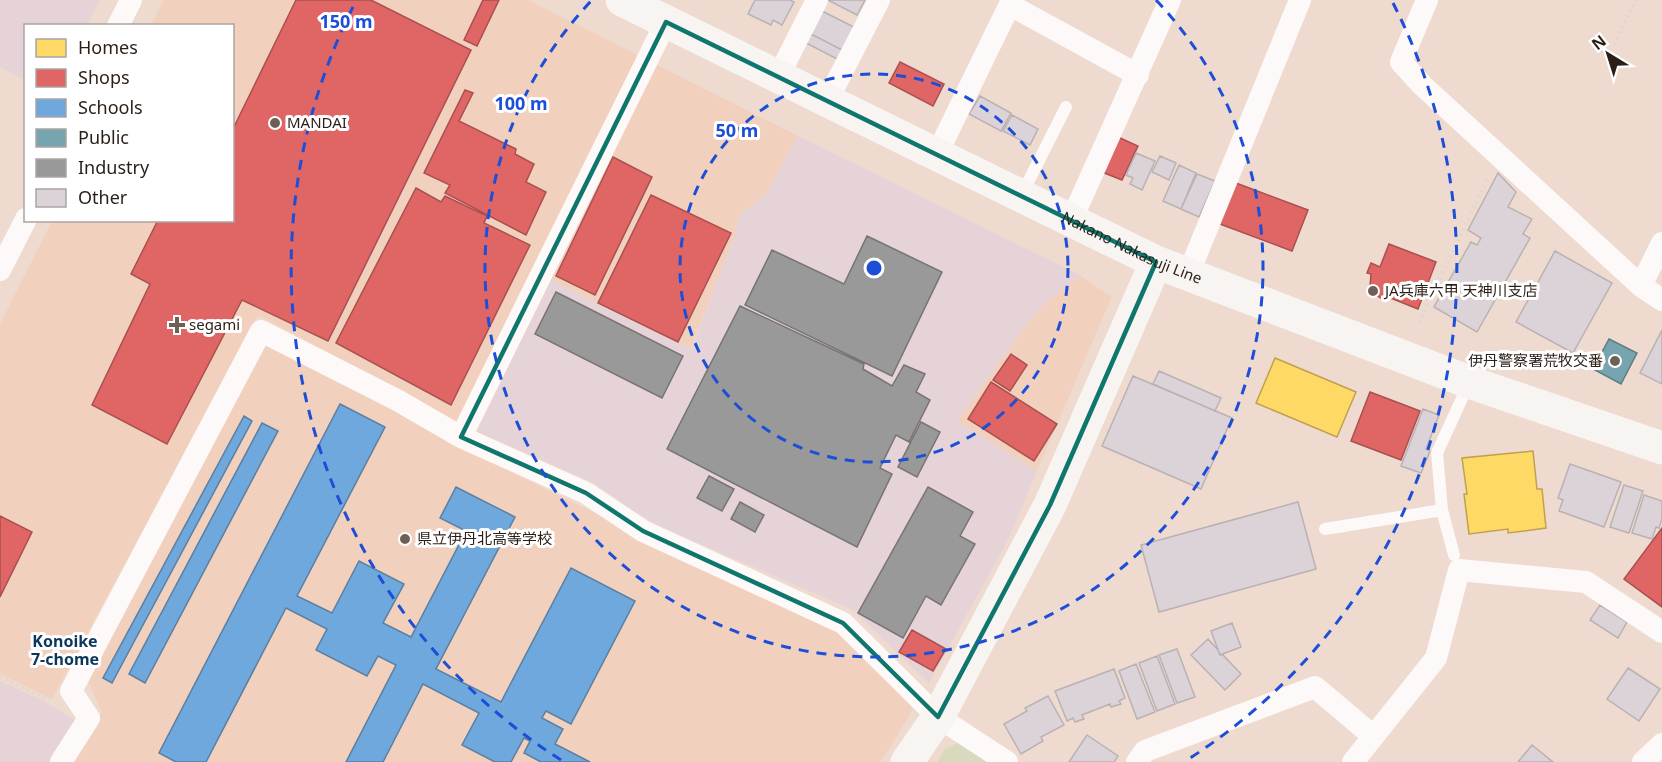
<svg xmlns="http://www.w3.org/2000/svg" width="1662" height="762" font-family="'Noto Sans','Noto Sans JP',sans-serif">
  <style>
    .built { fill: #f1d0be }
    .industrial { fill: #e6d3d8 }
    .green { fill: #d8d9bd }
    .homes { fill: #ffd966; stroke: #bfa14e; stroke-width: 1.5 }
    .shops { fill: #e06666; stroke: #aa504e; stroke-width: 1.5 }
    .schools { fill: #6fa8dc; stroke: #5b7fa1; stroke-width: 1.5 }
    .public { fill: #76a5af; stroke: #607c81; stroke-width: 1.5 }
    .industry { fill: #999; stroke: #787472; stroke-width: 1.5 }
    .building { fill: #dcd3d9; stroke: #bab1b3; stroke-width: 1.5 }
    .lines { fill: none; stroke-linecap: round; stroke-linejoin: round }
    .path { stroke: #ddd7d4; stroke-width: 4; stroke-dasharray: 1.5 4.5; stroke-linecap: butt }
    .lane { stroke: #fcf9f8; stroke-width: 12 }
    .street { stroke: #fcf9f8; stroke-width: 22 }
    .secondary { stroke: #f8f4f2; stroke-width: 33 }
    .marked { fill: none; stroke: #0f766e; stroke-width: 4.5; stroke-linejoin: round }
    .ring { fill: none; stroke: #1d4ed8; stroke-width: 3; stroke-dasharray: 10 8 }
    .poi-dot { fill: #6f6057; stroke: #fff; stroke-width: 2 }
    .labels { text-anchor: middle; stroke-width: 6; stroke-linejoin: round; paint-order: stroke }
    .poi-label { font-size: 15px; fill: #2b1e17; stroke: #fff; text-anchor: start }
    .street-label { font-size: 15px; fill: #2b1e17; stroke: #fff }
    .neighbourhood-label { font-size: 16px; font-weight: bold; fill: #0a375b; stroke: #fff }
    .centre { fill: #1d4ed8; stroke: #fff; stroke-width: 3 }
    .ring-label { font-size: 18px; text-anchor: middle; font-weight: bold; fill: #1d4ed8; stroke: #fff; stroke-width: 6; stroke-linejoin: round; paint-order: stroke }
  </style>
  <rect width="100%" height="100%" fill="#eedacf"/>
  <path class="built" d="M 164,0 L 528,0 L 638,55 L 458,428 L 409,395 L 258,315 L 52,699 L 0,674 L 0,324 L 52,221 L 232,220 L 232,26 L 151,25 Z
    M 657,65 L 798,136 L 765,196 L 740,214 L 735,236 L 690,349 L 550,280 Z
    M 1080,275 L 1111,297 L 1110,301 L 1037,471 L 957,421 L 1022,330 L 1047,301 Z
    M 277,344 L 456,445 L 841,634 L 914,707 L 891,746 L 880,762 L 68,762 L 102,712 L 87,680 L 261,345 Z"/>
  <path class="industrial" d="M 0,0 L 100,0 L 87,25 L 26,26 L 25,80 L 0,67 Z
    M 798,136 L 1080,275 L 1047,301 L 1022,330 L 957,421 L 1037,471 L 1008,540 L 929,683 L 855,612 L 849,608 L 661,527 L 635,512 L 594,483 L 480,433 L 474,427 L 550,280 L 691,349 L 735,236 L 740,214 L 765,196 Z
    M 0,681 L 45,702 L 75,720 L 51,762 L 0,762 Z"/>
  <path class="green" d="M 960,742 L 989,762 L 937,762 L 945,749 Z"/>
  <path class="homes" d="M 1275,358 L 1356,392 L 1337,437 L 1256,403 Z
    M 1533,451 L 1537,489 L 1542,489 L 1546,528 L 1508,533 L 1508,529 L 1469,534 L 1464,494 L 1467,494 L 1462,458 Z"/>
  <path class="shops" d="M 296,0 L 371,0 L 471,50 L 328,341 L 242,300 L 167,444 L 92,405 L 150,284 L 131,274 L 158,220 L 232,220 L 232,131 Z
    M 483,0 L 499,0 L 477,46 L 464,40 Z
    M 900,62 L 944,84 L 933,106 L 889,83 Z
    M 465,90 L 473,93 L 459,121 L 516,149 L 515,154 L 534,164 L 526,182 L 546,192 L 526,235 L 445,193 L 450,185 L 424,173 Z
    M 1118,137 L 1138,146 L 1122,180 L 1102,172 Z
    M 613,157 L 652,177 L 595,295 L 556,276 Z
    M 1236,183 L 1308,210 L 1292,251 L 1220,224 Z
    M 416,188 L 441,202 L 445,196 L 487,216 L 484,223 L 530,245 L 451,405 L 336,343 Z
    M 651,195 L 731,233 L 678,342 L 598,303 Z
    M 1389,244 L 1436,262 L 1418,309 L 1383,295 L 1382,299 L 1372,292 L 1370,287 L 1371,274 L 1367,273 L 1371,263 L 1380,267 Z
    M 1011,354 L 1027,365 L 1010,391 L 993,380 Z
    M 991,382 L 1057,424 L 1034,461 L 968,419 Z
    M 1370,392 L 1420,411 L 1401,460 L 1351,441 Z
    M 0,516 L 32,532 L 0,597 Z
    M 1662,528 L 1662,607 L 1624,579 Z
    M 912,630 L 946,649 L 933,671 L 899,652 Z"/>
  <path class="schools" d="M 340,404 L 385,427 L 297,596 L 332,613 L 359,561 L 404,584 L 383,623 L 411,637 L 466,531 L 440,518 L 456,487 L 515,517 L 436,669 L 501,702 L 571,568 L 635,601 L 571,724 L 546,711 L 542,718 L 563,729 L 555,744 L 590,762 L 541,762 L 524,753 L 530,741 L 524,738 L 511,762 L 495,762 L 462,745 L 479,713 L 423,684 L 383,762 L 346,762 L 396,665 L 378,656 L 367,676 L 316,650 L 327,629 L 286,608 L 206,762 L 176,762 L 159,753 Z
    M 244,416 L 252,421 L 112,683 L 103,678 Z
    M 262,423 L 278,431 L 145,683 L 129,674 Z"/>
  <path class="public" d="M 1609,339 L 1637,353 L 1621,384 L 1593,369 Z"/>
  <path class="industry" d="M 867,236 L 942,272 L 892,376 L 745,305 L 772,250 L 844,284 Z
    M 556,292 L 683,356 L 662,398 L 535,334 Z
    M 740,306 L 864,364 L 863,369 L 892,386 L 904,365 L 925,374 L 916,392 L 930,400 L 909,442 L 896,435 L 880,468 L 892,474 L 857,547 L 667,449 Z
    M 921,422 L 940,432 L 917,477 L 898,467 Z
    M 709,476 L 734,489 L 722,511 L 697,498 Z
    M 928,487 L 973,512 L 960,536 L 975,544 L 941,605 L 926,596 L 903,638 L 858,613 Z
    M 740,502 L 764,515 L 755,532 L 731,519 Z"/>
  <path class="building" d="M 755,0 L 790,0 L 794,2 L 782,25 L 773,20 L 771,25 L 748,14 Z
    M 828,0 L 865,0 L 857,15 Z
    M 822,11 L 856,28 L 844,51 L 811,34 Z
    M 811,34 L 844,51 L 839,60 L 806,43 Z
    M 980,96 L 1011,113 L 1001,131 L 969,114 Z
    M 1012,115 L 1038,129 L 1030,145 L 1003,131 Z
    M 1136,153 L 1155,161 L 1142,190 L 1130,184 L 1133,178 L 1126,175 Z
    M 1160,156 L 1176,163 L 1169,180 L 1152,172 Z
    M 1179,165 L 1196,173 L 1181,209 L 1163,201 Z
    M 1498,173 L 1516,192 L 1508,207 L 1532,219 L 1523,234 L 1530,238 L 1477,332 L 1434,307 L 1471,242 L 1477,245 L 1481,238 L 1468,230 Z
    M 1197,174 L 1215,181 L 1199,217 L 1181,209 Z
    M 1555,251 L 1612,283 L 1573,353 L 1516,322 Z
    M 1662,330 L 1662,384 L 1640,373 Z
    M 1159,371 L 1221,398 L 1215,411 L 1153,384 Z
    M 1133,376 L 1232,418 L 1201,489 L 1102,446 Z
    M 1423,409 L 1439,415 L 1426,449 L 1430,451 L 1421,473 L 1401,466 Z
    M 1570,464 L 1621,482 L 1604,527 L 1559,511 L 1563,500 L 1558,498 Z
    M 1624,485 L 1643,491 L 1629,533 L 1610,527 Z
    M 1644,495 L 1662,501 L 1662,519 L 1659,528 L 1656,527 L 1652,539 L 1632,533 Z
    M 1298,502 L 1316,569 L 1159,612 L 1141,545 Z
    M 1600,605 L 1627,622 L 1618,638 L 1590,620 Z
    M 1232,623 L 1241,647 L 1220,655 L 1211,631 Z
    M 1208,639 L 1218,650 L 1220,655 L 1222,654 L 1241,674 L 1225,690 L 1191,655 Z
    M 1177,649 L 1195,697 L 1177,703 L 1159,655 Z
    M 1157,656 L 1175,704 L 1157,711 L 1139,663 Z
    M 1136,664 L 1155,712 L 1137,719 L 1119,671 Z
    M 1628,668 L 1660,689 L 1639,721 L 1607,699 Z
    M 1114,669 L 1125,698 L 1119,701 L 1121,704 L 1111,707 L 1110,704 L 1082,715 L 1084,719 L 1075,722 L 1073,718 L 1067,721 L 1055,691 Z
    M 1048,696 L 1064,725 L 1041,737 L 1043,741 L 1021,754 L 1004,724 L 1027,711 L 1025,708 Z
    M 1087,735 L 1118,756 L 1114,762 L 1069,762 Z
    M 1532,745 L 1553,762 L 1518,762 Z"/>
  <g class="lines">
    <path class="path" d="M 1614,44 L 1636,0
      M 1419,322 L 1488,178
      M 0,677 L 49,701"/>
    <path class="lane" d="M 1022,194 L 1066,107
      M 1325,529 L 1442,510
      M 1454,555 L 1442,510 L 1437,453 L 1469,383"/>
    <path class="street" d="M 1427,0 L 1401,62 L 1422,85 L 1641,286 L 1662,300
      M 1010,5 L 1138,75
      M 118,26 L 131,0
      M 778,77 L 817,0
      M 827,101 L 879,0
      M 936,156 L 1012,0
      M 1071,221 L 1170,0
      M 0,270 L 26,219
      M 1188,275 L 1300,0
      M 1641,286 L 1662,243
      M 461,437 L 666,22
      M 61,762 L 89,718 L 71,691 L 261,331 L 397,400 L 461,437 L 586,493 L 643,531 L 843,623 L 938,717 L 1007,762
      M 1137,762 L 1145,751 L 1315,687 L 1373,736
      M 1353,762 L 1436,658 L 1459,570 L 1586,582 L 1662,632
      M 1643,762 L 1662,744"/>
    <g class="secondary">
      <path id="s1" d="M 622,0 L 1156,262 L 1469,382 L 1662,448"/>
      <path d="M 907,762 L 938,717 L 1050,505 L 1156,262"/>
    </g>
  </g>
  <path class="marked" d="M 666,22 L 1156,262 L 1050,505 L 938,717 L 843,623 L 643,531 L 586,493 L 461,437 Z"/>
  <g class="ring">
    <circle cx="874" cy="268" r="194"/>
    <path d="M1156 0A389 389 0 1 1 592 0"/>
    <path d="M561 760A583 583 0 0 1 355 3M1393 3A583 583 0 0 1 1187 760"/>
  </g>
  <g class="poi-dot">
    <circle cx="275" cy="123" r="6"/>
    <circle cx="1373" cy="291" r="6"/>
    <path d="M174 316h6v6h6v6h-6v6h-6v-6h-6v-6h6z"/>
    <circle cx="1615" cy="361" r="6"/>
    <circle cx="405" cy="539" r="6"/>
  </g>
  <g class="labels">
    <g class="poi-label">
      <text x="287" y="128">MANDAI</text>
      <text x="1385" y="296">JA兵庫六甲 天神川支店</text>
      <text x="189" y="330">segami</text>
      <text x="1603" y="366" text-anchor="end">伊丹警察署荒牧交番</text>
      <text x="417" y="544">県立伊丹北高等学校</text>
    </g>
    <g class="street-label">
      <text dy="5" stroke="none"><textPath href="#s1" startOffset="567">Nakano Nakasuji Line</textPath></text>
    </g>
    <g class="neighbourhood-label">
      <text x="65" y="647">Konoike<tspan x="65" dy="18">7-chome</tspan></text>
    </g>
  </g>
  <circle cx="874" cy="268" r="9" class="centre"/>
  <g class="ring-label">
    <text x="346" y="28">150 m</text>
    <text x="521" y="110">100 m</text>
    <text x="737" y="137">50 m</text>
  </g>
  <rect x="24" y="24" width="210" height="198" fill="#ffffff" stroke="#aaa5a2" stroke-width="1.5"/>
  <rect x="36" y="39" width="30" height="18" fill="#ffd966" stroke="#aaa5a2" stroke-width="1.5"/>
  <text x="78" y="54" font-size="18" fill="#2b1e17">Homes</text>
  <rect x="36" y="69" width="30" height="18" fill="#e06666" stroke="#aaa5a2" stroke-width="1.5"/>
  <text x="78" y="84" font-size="18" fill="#2b1e17">Shops</text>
  <rect x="36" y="99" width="30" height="18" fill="#6fa8dc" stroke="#aaa5a2" stroke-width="1.5"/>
  <text x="78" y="114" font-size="18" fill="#2b1e17">Schools</text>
  <rect x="36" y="129" width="30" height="18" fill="#76a5af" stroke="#aaa5a2" stroke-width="1.5"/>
  <text x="78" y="144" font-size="18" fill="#2b1e17">Public</text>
  <rect x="36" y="159" width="30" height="18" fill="#999999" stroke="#aaa5a2" stroke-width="1.5"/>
  <text x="78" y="174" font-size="18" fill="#2b1e17">Industry</text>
  <rect x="36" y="189" width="30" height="18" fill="#dcd3d9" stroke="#aaa5a2" stroke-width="1.5"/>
  <text x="78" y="204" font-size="18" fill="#2b1e17">Other</text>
  <g transform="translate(1608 54) rotate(322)" stroke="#ffffff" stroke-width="4.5" paint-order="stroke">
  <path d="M0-4.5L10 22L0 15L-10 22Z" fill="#2b1e17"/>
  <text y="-9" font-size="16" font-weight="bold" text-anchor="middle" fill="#2b1e17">N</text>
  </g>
</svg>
